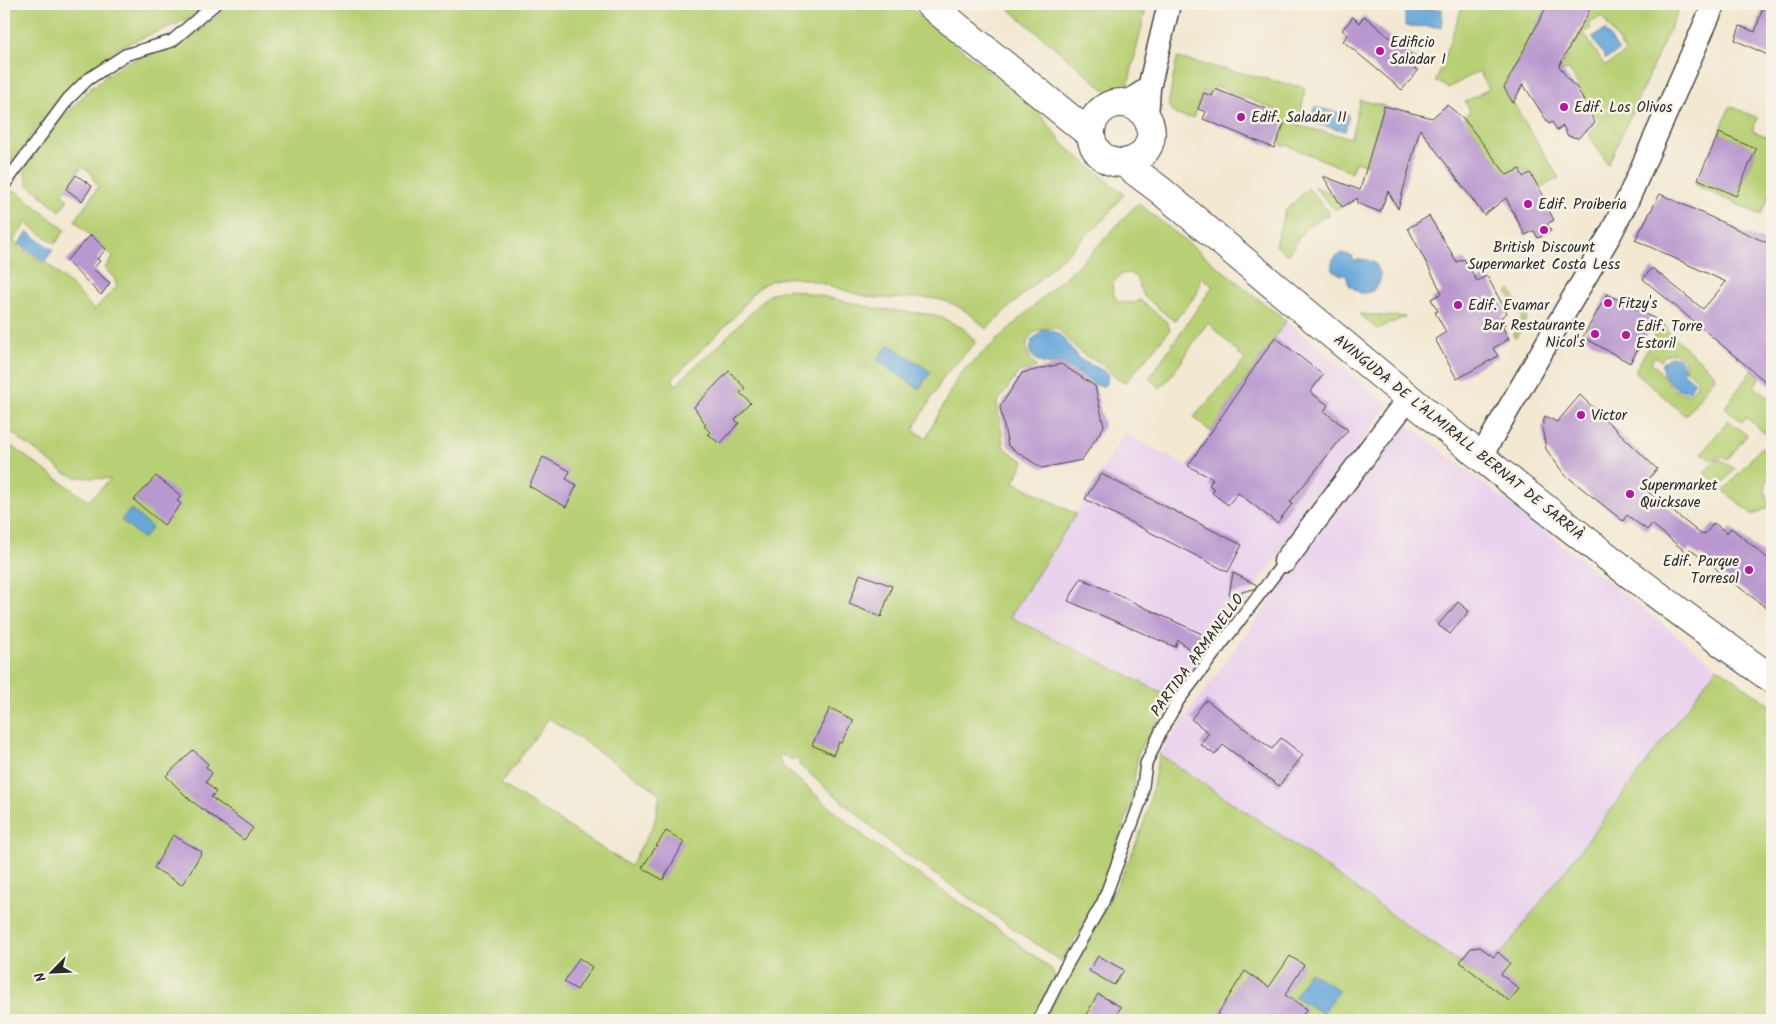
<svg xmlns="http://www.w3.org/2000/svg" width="1776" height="1024" font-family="Kalam,sans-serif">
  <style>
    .built { fill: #e9d2ed }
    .green { fill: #b8d075; stroke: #727e50; fill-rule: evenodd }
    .water { fill: #66a6d9; stroke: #486882 }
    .building { fill: #b998cf }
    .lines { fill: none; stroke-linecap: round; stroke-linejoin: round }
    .lane-casing { stroke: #494744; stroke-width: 14 }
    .street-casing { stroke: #494744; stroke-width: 25 }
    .secondary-casing { stroke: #494744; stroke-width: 30 }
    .lane { stroke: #fff; stroke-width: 11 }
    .street { stroke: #fff; stroke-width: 22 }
    .secondary { stroke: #fff; stroke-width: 28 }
    .poi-dot { fill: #b5179e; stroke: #f7f3e8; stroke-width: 2 }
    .labels { text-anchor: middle; stroke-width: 5; stroke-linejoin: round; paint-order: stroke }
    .poi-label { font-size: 15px; fill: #2b2b2b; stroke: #f7f3e8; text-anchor: start }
    .street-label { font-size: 15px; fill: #2b2b2b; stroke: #f7f3e8 }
  </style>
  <rect width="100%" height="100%" fill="#f7f3e8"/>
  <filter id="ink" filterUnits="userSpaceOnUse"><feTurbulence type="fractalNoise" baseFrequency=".02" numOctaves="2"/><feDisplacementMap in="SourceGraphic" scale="10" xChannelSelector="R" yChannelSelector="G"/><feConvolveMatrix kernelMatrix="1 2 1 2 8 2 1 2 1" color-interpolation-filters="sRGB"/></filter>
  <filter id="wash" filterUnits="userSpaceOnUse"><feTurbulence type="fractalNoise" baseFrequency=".0096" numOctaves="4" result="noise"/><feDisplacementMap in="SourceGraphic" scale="20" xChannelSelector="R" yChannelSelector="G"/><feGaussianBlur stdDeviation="1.12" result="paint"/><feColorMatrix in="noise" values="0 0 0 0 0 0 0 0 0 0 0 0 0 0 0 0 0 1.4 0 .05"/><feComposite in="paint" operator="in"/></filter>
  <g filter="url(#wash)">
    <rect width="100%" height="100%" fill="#f3e8d1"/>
    <path class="built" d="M 1286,321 L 1388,404 L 1387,407 L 1255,588 L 1172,698 L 1010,617 L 1085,499 L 1124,433 L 1188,466 Z
      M 1401,419 L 1717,667 L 1639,773 L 1482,979 L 1279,834 L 1159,754 Z"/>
    <path class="green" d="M 4,4 L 210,4 L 188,19 L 120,47 L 85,73 L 36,129 L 4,172 Z
      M 230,4 L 905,4 L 1035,108 L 1065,146 L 1124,194 L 1104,219 L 986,329 C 976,319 966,310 953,304 C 927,292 898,302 870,297 C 837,292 797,266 764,284 C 753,290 744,306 736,315 C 715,337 692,358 672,380 L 676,385 L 697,364 L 717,347 L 763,300 L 772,293 L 790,289 L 879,309 L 936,315 L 963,328 L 976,342 L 945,375 L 913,430 L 926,438 L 959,375 L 1091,253 L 1138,203 L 1286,321 L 1211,432 L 1194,417 L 1245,360 L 1208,323 C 1190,343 1181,369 1160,388 L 1149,378 L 1213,286 L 1201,276 L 1197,294 L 1175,320 L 1170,318 L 1143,295 L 1136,277 L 1130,273 L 1122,274 L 1112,284 L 1114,295 L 1118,302 L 1134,303 L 1140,300 L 1167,322 L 1170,330 L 1126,382 L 1120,381 L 1098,361 L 1087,357 L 1076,348 L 1057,328 C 1029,326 1016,346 1037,367 L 1020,371 L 997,403 L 1004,448 L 1024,461 L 1014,482 L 1076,514 L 1010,617 L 1172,698 L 1138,752 L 1131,805 L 1092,914 L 1061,961 L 898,849 L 798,764 L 800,762 L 795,758 L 792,760 L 785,756 L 778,755 L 781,765 L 871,842 L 1006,934 L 1051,969 L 1055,977 L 1033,1020 L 4,1020 L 4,441 L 88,501 L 111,479 L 77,477 L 65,473 L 4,427 L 4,194 L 15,191 L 19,193 L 65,230 L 55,244 L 26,223 L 13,241 L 44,264 L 46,262 L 78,292 L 94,310 L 117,286 L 114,278 L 105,268 L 113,257 L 75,221 L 98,187 L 91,173 L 82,166 L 64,192 L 63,195 L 68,199 L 60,211 L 28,184 L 25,174 L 25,163 L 45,136 L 91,88 L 121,65 L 190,39 ZM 549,718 L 654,789 L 660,795 L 654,824 L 630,866 L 501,784 Z
      M 1003,4 L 1147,4 L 1127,90 L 1111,95 Z
      M 1463,4 L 1548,4 L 1504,88 L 1559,178 L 1540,188 L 1531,171 L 1525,174 L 1521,166 L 1505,174 L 1465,118 L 1470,110 L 1465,102 L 1489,89 L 1479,71 L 1448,88 L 1436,81 Z
      M 1596,4 L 1681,4 L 1608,165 L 1589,135 L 1599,121 L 1569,70 L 1558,72 ZM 1602,16 L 1626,53 L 1605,66 L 1584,33 L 1591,28 L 1588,24 Z
      M 1177,58 L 1305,88 L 1299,126 L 1351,138 L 1360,100 L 1384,106 L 1367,165 L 1355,161 L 1352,172 L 1286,145 L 1281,145 L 1280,139 L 1287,124 L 1279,120 L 1281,112 L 1216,86 L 1211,93 L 1203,91 L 1193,118 L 1176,115 L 1168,106 Z
      M 1730,106 L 1758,118 L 1752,130 L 1772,140 L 1772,190 L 1761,215 L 1695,185 L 1698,179 L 1736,196 L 1756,150 L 1719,133 Z
      M 1313,186 L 1352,201 L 1335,210 Z
      M 1308,188 L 1330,214 L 1306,227 L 1288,255 L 1275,245 L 1285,211 Z
      M 1510,290 L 1527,318 L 1516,338 L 1513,336 L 1522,318 L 1507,292 Z
      M 1359,314 L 1405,317 L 1377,329 Z
      M 1662,321 L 1669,333 L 1714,373 L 1715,377 L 1687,414 L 1684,415 L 1635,371 ZM 1673,352 L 1684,358 L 1687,371 L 1696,378 L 1697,385 L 1690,394 C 1664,393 1667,374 1651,363 L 1655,356 L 1661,361 L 1664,356 Z
      M 1752,370 L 1761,377 L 1754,386 L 1772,401 L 1772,449 L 1766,443 L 1770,438 L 1746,417 L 1742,422 L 1725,407 Z
      M 1728,420 L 1747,435 L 1728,459 L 1722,456 L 1711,460 L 1702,453 Z
      M 1761,447 L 1772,456 L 1765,490 L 1769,507 L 1753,515 L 1724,491 Z
      M 1720,459 L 1735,469 L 1720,486 L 1704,473 L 1715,461 Z
      M 1717,667 L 1772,706 L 1772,1020 L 1044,1020 C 1077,957 1115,898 1141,831 C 1150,806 1154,779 1159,754 L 1279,834 L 1482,979 L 1639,773 Z"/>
    <path class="water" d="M 1405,9 L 1442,9 L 1442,27 L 1405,26 Z
      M 1605,30 L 1619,51 L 1606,59 L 1592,37 Z
      M 1315,107 L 1349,115 L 1345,131 L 1312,123 Z
      M 28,232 L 53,250 L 44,262 L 19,243 Z
      M 1342,253 L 1352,256 L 1354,261 L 1364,259 L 1375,263 L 1381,275 C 1380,287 1373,294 1360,293 L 1349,285 L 1346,275 L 1341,275 L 1333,270 C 1330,261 1334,256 1342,253 Z
      M 1043,330 C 1064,328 1069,351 1083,361 C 1091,366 1101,367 1108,375 L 1107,382 L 1104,386 L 1096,385 L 1062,363 C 1048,366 1038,365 1030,353 L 1032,340 Z
      M 889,344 L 931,372 L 919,389 L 877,360 Z
      M 1672,356 L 1680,358 L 1684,366 L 1684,373 L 1694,381 L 1690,391 C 1675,392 1660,378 1662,363 Z
      M 131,509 L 152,528 L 143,539 L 121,520 Z
      M 1309,972 L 1339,990 L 1323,1014 L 1295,997 Z"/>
    <g id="blocks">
      <path class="building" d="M 1548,4 L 1593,4 L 1559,66 L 1571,83 L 1577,88 L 1595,123 L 1578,138 L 1568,136 L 1563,126 L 1557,130 L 1552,122 L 1549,124 L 1523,84 L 1513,103 L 1504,88 Z
        M 1764,4 L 1772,4 L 1772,57 L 1735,40 L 1740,26 L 1755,32 Z
        M 1364,16 L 1417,60 L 1412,66 L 1418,71 L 1402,90 L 1343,41 L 1348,35 L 1342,30 L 1353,17 L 1359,23 Z
        M 1215,89 L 1279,114 L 1276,121 L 1284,124 L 1274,148 L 1203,119 L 1206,112 L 1198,109 L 1204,93 L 1212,96 Z
        M 1447,105 L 1463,118 L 1507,175 L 1520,169 L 1523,177 L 1530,173 L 1548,203 L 1546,205 L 1554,220 L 1547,224 L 1551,231 L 1538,238 L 1534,231 L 1525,235 L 1506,198 L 1484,215 L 1420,129 L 1398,209 L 1388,191 L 1380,212 L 1357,203 L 1358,198 L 1342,207 L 1323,176 L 1360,190 L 1384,106 L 1432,118 Z
        M 1719,133 L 1756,149 L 1736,196 L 1698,179 Z
        M 76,175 L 92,186 L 82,201 L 66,189 Z
        M 1660,194 L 1772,245 L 1772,387 L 1643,279 L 1652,268 L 1703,309 L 1726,282 L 1635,240 Z
        M 1429,216 L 1457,262 L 1464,259 L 1477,281 L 1487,276 L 1507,313 L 1501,317 L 1505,324 L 1502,326 L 1509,339 L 1493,348 L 1498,356 L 1457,379 L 1435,339 L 1446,332 L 1435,312 L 1438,311 L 1431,299 L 1442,293 L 1408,228 Z
        M 91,235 L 106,249 L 97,259 L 100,261 L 93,269 L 110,283 L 101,295 L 66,261 Z
        M 1607,294 L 1655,319 L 1630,363 L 1583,337 Z
        M 1275,337 L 1323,375 L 1310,392 L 1328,405 L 1324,411 L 1348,430 L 1290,502 L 1292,504 L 1277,523 L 1238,493 L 1228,505 L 1212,493 L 1214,489 L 1209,485 L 1213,479 L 1188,466 Z
        M 1061,364 L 1095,386 L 1104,426 L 1082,460 L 1042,468 L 1008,446 L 1000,407 L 1022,373 Z
        M 729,371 L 745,388 L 740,393 L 751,403 L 735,420 L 739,423 L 720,444 L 708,434 L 710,432 L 704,426 L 706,425 L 694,407 Z
        M 1580,395 L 1657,469 L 1642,487 L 1702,535 L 1703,533 L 1705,534 L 1714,523 L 1727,533 L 1731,528 L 1771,561 L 1768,564 L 1772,567 L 1772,612 L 1723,575 L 1701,555 L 1700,557 L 1690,549 L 1687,553 L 1652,524 L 1647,530 L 1627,515 L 1623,521 L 1564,474 L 1546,449 L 1542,428 L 1545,416 L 1557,422 Z
        M 543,457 L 570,471 L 566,479 L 577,485 L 566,507 L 529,486 Z
        M 1101,474 L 1242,545 L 1228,572 L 1085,499 Z
        M 156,476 L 181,496 L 177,501 L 181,504 L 164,525 L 134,500 Z
        M 1233,573 L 1257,585 L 1254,589 L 1229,595 Z
        M 860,574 L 892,586 L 881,617 L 849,604 Z
        M 1081,578 L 1150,610 L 1215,640 L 1201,659 L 1178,640 L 1175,647 L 1068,601 Z
        M 1458,602 L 1469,611 L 1450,634 L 1438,625 Z
        M 1206,700 L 1272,749 L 1281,738 L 1303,755 L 1279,786 L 1223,745 L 1215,755 L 1200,744 L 1209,733 L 1191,719 Z
        M 830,708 L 854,720 L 842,743 L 839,742 L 833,755 L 812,745 Z
        M 193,750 L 208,764 L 206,767 L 212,773 L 206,782 L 216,792 L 211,797 L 253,828 L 244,840 L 189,799 L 166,776 Z
        M 666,831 L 684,842 L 663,880 L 642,868 Z
        M 173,835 L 202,852 L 182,885 L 154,868 Z
        M 1480,947 L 1494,957 L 1498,952 L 1510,963 L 1501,974 L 1519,989 L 1509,1001 L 1460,962 L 1471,948 Z
        M 1098,956 L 1124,970 L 1114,985 L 1089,971 Z
        M 1290,956 L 1304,965 L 1285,995 L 1307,1009 L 1300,1020 L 1214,1020 L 1245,971 L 1269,987 Z
        M 579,958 L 592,967 L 577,990 L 564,982 Z
        M 1098,994 L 1121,1007 L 1113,1020 L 1083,1020 Z"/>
    </g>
  </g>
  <g filter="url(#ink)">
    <use href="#blocks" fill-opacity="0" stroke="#494744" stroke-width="1"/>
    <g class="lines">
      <defs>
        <path id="lane" d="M 4,185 L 68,99 L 87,80 L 125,55 L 172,41 L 215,4
          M 1039,1020 L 1064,970 L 1103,902 L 1141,800 L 1146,764 L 1161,731 L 1178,701 L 1285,561"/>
        <path id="street" d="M 1126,103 L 1149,88
          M 1147,116 L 1149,88 L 1169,4
          M 1481,456 L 1611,233 L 1628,199 L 1714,4
          M 1285,561 L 1408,399"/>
        <path id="secondary" d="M 929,4 L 1091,135
          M1091 133a30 30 0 1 1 60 0a30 30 0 1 1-60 0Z
          M 1124,163 L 1160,190 C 1360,358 1559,528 1772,679"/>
      </defs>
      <use href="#lane" class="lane-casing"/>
      <use href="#street" class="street-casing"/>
      <use href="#secondary" class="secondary-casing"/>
      <use href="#lane" class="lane"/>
      <use href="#street" class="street"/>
      <use href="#secondary" class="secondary"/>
    </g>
  </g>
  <g class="poi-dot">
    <circle cx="1380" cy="51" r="5"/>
    <circle cx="1564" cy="107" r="5"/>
    <circle cx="1241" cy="117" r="5"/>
    <circle cx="1528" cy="204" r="5"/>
    <circle cx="1544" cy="230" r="5"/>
    <circle cx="1608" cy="303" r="5"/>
    <circle cx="1458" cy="305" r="5"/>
    <circle cx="1595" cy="334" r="5"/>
    <circle cx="1626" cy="335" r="5"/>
    <circle cx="1581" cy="415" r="5"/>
    <circle cx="1630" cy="494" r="5"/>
    <circle cx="1749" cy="570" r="5"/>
  </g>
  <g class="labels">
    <g class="poi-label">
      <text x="1390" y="47">Edificio<tspan x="1390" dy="17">Saladar I</tspan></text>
      <text x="1574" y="112">Edif. Los Olivos</text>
      <text x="1251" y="122">Edif. Saladar II</text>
      <text x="1538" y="209">Edif. Proiberia</text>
      <text x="1544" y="252" text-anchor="middle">British Discount<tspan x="1544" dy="17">Supermarket Costa Less</tspan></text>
      <text x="1618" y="308">Fitzy's</text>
      <text x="1468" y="310">Edif. Evamar</text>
      <text x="1585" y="330" text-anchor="end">Bar Restaurante<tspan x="1585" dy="17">Nicol's</tspan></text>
      <text x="1636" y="331">Edif. Torre<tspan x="1636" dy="17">Estoril</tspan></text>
      <text x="1591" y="420">Victor</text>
      <text x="1640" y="490">Supermarket<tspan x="1640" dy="17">Quicksave</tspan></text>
      <text x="1739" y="566" text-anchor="end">Edif. Parque<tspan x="1739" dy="17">Torresol</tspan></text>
    </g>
    <g class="street-label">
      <text transform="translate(1459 437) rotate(39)" y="5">AVINGUDA DE L'ALMIRALL BERNAT DE SARRIÀ</text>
      <text transform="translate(1197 655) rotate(-54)" y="5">PARTIDA ARMANELLO</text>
    </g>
  </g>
  <rect width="1776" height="1024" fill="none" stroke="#f7f3e8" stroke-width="20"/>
  <g transform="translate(52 972) rotate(246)" stroke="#f7f3e8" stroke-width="4" paint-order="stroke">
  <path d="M0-4L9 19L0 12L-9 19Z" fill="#2b2b2b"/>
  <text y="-8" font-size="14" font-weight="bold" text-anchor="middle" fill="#2b2b2b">N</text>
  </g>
</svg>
